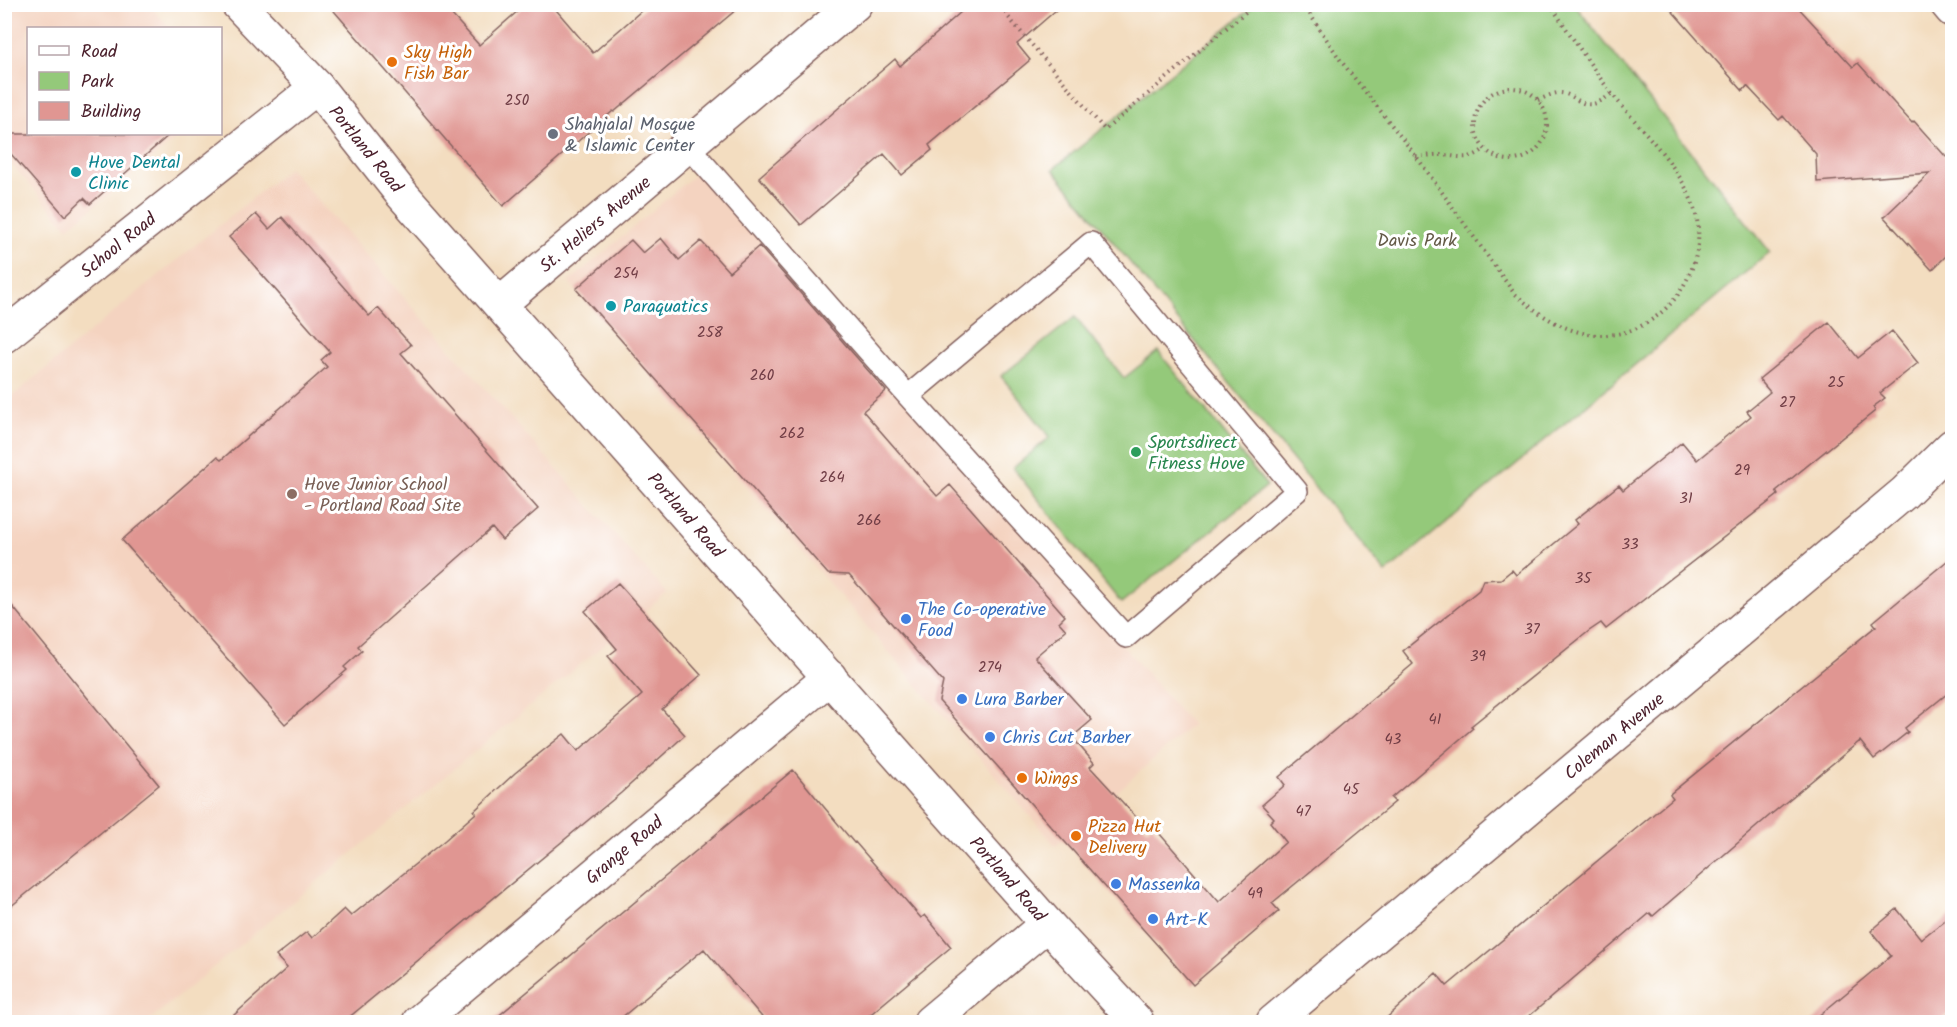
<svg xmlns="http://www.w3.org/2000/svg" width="1957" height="1027" font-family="Kalam,sans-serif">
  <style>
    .built { fill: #f4d3c0 }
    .green { fill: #94c97a; stroke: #6f7452; stroke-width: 1.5 }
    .building { fill: #e09692 }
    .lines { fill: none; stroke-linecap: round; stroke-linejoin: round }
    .service-casing { stroke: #85625f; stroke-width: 24 }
    .minor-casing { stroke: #85625f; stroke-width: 36 }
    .tertiary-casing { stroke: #85625f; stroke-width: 36 }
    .path { stroke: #85625f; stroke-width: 4; stroke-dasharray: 1.5 4.5; stroke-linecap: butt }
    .service { stroke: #fff; stroke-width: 21 }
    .minor { stroke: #fff; stroke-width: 33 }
    .tertiary { stroke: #fff; stroke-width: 33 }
    .food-dot { fill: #e8710a; stroke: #fff; stroke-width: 2 }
    .worship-dot { fill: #6b7280; stroke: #fff; stroke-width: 2 }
    .culture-dot { fill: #0f9aa8; stroke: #fff; stroke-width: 2 }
    .leisure-dot { fill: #2e9e5b; stroke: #fff; stroke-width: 2 }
    .education-dot { fill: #8d6e63; stroke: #fff; stroke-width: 2 }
    .shop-dot { fill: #3f7fe0; stroke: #fff; stroke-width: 2 }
    .labels { text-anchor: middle; stroke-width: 6; stroke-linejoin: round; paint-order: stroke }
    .number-label { font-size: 15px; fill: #703d45 }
    .food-label { font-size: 18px; fill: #c56008; stroke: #fff; text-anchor: start }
    .worship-label { font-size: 18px; fill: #5b616d; stroke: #fff; text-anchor: start }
    .street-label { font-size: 18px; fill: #4a1f2b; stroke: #fff }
    .culture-label { font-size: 18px; fill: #0d838f; stroke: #fff; text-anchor: start }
    .park-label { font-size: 18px; fill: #645a47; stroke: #fff }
    .leisure-label { font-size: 18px; fill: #27864d; stroke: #fff; text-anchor: start }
    .education-label { font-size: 18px; fill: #785e54; stroke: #fff; text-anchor: start }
    .shop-label { font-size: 18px; fill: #366cbe; stroke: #fff; text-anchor: start }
  </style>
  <rect width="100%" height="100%" fill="#fff"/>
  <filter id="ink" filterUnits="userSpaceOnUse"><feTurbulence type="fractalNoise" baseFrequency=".0167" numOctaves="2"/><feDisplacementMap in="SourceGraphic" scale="12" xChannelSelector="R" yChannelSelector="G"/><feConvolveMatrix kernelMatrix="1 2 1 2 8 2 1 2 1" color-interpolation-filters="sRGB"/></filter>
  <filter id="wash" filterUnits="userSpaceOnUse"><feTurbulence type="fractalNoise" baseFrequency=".008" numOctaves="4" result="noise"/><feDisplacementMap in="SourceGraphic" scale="24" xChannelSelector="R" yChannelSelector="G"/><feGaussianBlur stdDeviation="1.35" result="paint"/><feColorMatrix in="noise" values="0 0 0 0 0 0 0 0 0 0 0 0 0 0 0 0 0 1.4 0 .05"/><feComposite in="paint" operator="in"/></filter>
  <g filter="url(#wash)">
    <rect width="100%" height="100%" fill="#f3ddc0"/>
    <path class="built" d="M 4,5 L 149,5 L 170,28 L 28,28 L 28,134 L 182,134 L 68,228 L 5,157 Z
      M 705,166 L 1192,725 L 1056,846 L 569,282 Z
      M 289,168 L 667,593 L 147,1022 L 5,1022 L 5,402 Z"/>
    <path class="green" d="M 1255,5 L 1575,5 L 1770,252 L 1386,573 L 1053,169 Z
      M 1075,317 L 1124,378 L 1158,351 L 1267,486 L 1121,603 L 1013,468 L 1050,437 L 1001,376 Z"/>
    <g id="blocks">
      <path class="building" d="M 328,4 L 442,4 L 479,45 L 526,4 L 551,4 L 593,53 L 649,4 L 743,4 L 614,112 L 613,111 L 503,206 Z
        M 970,4 L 1063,4 L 1017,44 L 1030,60 L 929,145 L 932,150 L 902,175 L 884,154 L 801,225 L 759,177 L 895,59 L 900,66 Z
        M 1666,4 L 1795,4 L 1853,67 L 1858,63 L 1912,123 L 1914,121 L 1946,157 L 1953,151 L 1953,249 L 1932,270 L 1884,217 L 1930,173 L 1817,182 L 1816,154 L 1783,116 L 1779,120 L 1747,86 L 1743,91 Z
        M 4,134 L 170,134 L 90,204 L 84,198 L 65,216 L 4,146 Z
        M 256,214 L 269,229 L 282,217 L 369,316 L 378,308 L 411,345 L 401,353 L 538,509 L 502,540 L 492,528 L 358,646 L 362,651 L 344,667 L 347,670 L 285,724 L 122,540 L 217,457 L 221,460 L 327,367 L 321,360 L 330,352 L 229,237 Z
        M 661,238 L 679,260 L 701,241 L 729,272 L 759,246 L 886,391 L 863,411 L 937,496 L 950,485 L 1065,616 L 1059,622 L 1066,630 L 1035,657 L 1092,720 L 1072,737 L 1094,763 L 1090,767 L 1147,829 L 1152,825 L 1219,902 L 1286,842 L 1270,822 L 1274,818 L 1262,805 L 1285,785 L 1279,777 L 1413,664 L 1403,651 L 1479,590 L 1483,580 L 1501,579 L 1512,570 L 1516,575 L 1578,524 L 1575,520 L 1619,485 L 1623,490 L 1682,442 L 1697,460 L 1751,416 L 1747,411 L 1770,392 L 1759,379 L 1829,322 L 1858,358 L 1892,331 L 1918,363 L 1880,393 L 1885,398 L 1873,407 L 1875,411 L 1776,491 L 1778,495 L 1606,629 L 1601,623 L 1589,631 L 1471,726 L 1473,728 L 1391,798 L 1395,802 L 1272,903 L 1279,911 L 1193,985 L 939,701 L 943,682 L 849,575 L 828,574 L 576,289 L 631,240 L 643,253 Z
        M 1953,556 L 1953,689 L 1905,728 L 1908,732 L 1874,759 L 1860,741 L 1769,816 L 1653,916 L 1650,913 L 1521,1023 L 1381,1023 L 1436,973 L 1447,986 L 1673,798 L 1670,794 L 1876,626 L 1873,622 Z
        M 618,583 L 701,675 L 662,709 L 685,735 L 621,793 L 342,1023 L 225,1023 L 287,968 L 276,956 L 304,934 L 307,932 L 312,938 L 344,909 L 351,916 L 445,840 L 476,813 L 474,811 L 515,773 L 564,734 L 578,751 L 642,695 L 608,656 L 617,649 L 585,611 Z
        M 4,596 L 159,785 L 4,912 Z
        M 793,770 L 854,843 L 855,842 L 921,918 L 925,915 L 951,947 L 860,1023 L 767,1023 L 704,949 L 615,1023 L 490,1023 Z
        M 1897,909 L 1921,939 L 1953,914 L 1953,1010 L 1937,1023 L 1810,1023 L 1891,956 L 1871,931 Z"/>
    </g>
  </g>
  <g filter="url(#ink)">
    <use href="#blocks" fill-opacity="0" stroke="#85625f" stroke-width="1.5"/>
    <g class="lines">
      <defs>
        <path id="service" d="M 688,146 L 908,396 L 1126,637 L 1297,491 L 1091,243 L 908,396"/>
        <path id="minor" d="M 1947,4 L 1952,10
          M 500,304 L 855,4
          M 4,336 L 317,87
          M 419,1022 L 830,677
          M 930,1022 L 1047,924
          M 1273,1022 L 1904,493 L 1952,446"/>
        <path id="tertiary" d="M 238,4 L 317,87 L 400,192 L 1047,924 L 1137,1022"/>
      </defs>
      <use href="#service" class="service-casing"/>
      <use href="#minor" class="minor-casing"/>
      <use href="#tertiary" class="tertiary-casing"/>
      <path class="path" d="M 997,4 L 1105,130 L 1255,4
        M 1303,4 L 1341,61 L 1416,156 L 1514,293 C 1546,321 1583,345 1629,331 C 1650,324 1670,308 1681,290 C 1732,208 1659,153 1612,94 C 1590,65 1570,34 1550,4
        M1475 124a36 36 0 1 1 72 0a36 36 0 1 1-72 0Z
        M 1538,100 C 1544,98 1551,94 1557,93 C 1580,92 1581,119 1612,93
        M 1416,156 C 1425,157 1433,154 1441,155 C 1459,156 1469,162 1484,149"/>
      <use href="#service" class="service"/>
      <use href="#minor" class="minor"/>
      <use href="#tertiary" class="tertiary"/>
    </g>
  </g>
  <g class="food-dot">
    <circle cx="392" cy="62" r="6"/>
    <circle cx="1022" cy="778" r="6"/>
    <circle cx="1076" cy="836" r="6"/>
  </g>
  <circle class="worship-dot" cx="553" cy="134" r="6"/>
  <g class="culture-dot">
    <circle cx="76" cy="172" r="6"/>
    <circle cx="611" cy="306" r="6"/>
  </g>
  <circle class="leisure-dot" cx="1136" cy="452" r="6"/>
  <circle class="education-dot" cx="292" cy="494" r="6"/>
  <g class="shop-dot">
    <circle cx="906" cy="619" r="6"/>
    <circle cx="962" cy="699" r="6"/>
    <circle cx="990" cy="737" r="6"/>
    <circle cx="1116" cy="884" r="6"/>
    <circle cx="1153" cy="919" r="6"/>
  </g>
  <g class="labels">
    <g class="number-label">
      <text x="517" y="105">250</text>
      <text x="626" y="278">254</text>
      <text x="710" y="337">258</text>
      <text x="762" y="380">260</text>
      <text x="1836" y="387">25</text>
      <text x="1787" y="407">27</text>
      <text x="792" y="438">262</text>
      <text x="1742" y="475">29</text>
      <text x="832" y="482">264</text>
      <text x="1686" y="503">31</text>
      <text x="869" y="525">266</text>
      <text x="1630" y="549">33</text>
      <text x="1583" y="583">35</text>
      <text x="1532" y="634">37</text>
      <text x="1478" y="661">39</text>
      <text x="990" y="672">274</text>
      <text x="1435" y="724">41</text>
      <text x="1393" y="744">43</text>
      <text x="1351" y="794">45</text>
      <text x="1303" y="816">47</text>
      <text x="1255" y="898">49</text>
    </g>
    <g class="food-label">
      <text x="404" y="58">Sky High<tspan x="404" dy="21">Fish Bar</tspan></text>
      <text x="1034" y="784">Wings</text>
      <text x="1088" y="832">Pizza Hut<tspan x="1088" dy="21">Delivery</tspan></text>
    </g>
    <g class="worship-label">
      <text x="565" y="130">Shahjalal Mosque<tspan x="565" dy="21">&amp; Islamic Center</tspan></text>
    </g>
    <g class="street-label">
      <text transform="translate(366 149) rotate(51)" y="6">Portland Road</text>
      <text transform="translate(595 224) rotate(-40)" y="6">St. Heliers Avenue</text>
      <text transform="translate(118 245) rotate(-39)" y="6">School Road</text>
      <text transform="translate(686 515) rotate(49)" y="6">Portland Road</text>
      <text transform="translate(1614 736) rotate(-40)" y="6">Coleman Avenue</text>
      <text transform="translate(624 850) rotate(-40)" y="6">Grange Road</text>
      <text transform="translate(1008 879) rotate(49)" y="6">Portland Road</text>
    </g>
    <g class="culture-label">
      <text x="88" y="168">Hove Dental<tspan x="88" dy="21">Clinic</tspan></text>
      <text x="623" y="312">Paraquatics</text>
    </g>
    <g class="park-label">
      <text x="1417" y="246">Davis Park</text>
    </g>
    <g class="leisure-label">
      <text x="1148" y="448">Sportsdirect<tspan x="1148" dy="21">Fitness Hove</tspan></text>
    </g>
    <g class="education-label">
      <text x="304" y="490">Hove Junior School<tspan x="304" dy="21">- Portland Road Site</tspan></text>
    </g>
    <g class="shop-label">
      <text x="918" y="615">The Co-operative<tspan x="918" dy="21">Food</tspan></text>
      <text x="974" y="705">Lura Barber</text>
      <text x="1002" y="743">Chris Cut Barber</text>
      <text x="1128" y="890">Massenka</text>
      <text x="1165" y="925">Art-K</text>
    </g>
  </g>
  <rect width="1957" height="1027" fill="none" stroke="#fff" stroke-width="24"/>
  <rect x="27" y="27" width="195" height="108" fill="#ffffff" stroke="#b7a5aa" stroke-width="1.5"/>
  <rect x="39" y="46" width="30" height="9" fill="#ffffff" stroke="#b7a5aa" stroke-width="1.5"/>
  <text x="81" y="57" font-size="18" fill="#4a1f2b">Road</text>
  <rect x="39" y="72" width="30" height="18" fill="#94c97a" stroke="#b7a5aa" stroke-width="1.5"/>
  <text x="81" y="87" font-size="18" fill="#4a1f2b">Park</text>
  <rect x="39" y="102" width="30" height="18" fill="#e09692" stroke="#b7a5aa" stroke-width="1.5"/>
  <text x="81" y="117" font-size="18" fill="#4a1f2b">Building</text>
</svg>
